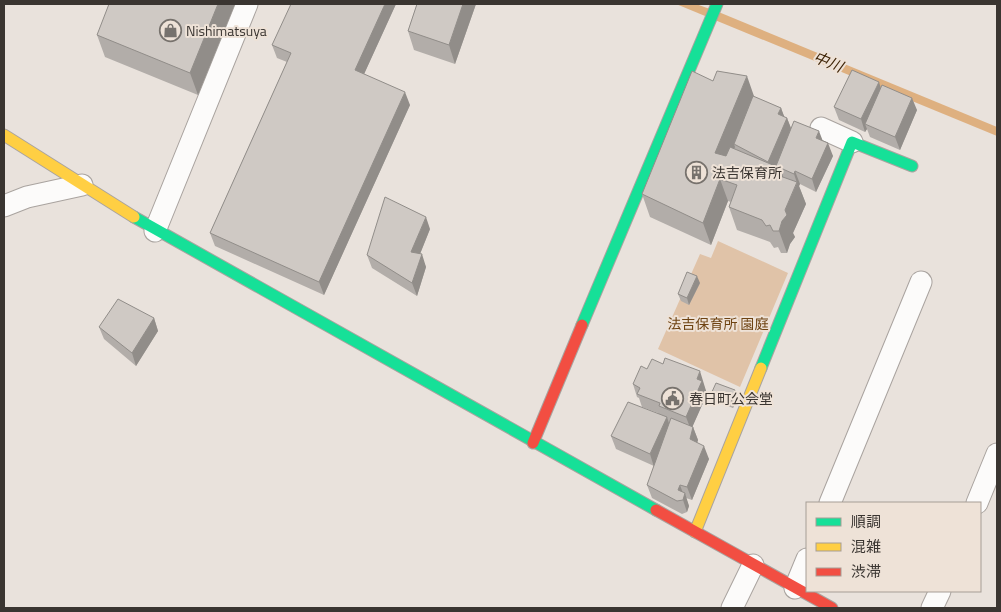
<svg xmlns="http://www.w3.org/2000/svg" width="1001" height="612" font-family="'Titillium Web','Noto Sans JP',sans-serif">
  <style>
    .green { fill: #e0c3a8 }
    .water { fill: #deb080 }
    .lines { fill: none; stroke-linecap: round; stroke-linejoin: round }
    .street-casing { stroke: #a9a39f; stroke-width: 23 }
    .fast-casing { stroke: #a9a39f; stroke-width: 13 }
    .slow-casing { stroke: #a9a39f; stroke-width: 13 }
    .jam-casing { stroke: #a9a39f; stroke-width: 13 }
    .street { stroke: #fcfbfa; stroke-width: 21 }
    .fast { stroke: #16e098; stroke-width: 11 }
    .slow { stroke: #ffcf43; stroke-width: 11 }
    .jam { stroke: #f24e42; stroke-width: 11 }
    .wall { fill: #b2ada9 }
    .shaded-wall { fill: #918d89 }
    .building { fill: #cfc9c4; stroke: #918d89 }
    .labels { text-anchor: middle; stroke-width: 4; stroke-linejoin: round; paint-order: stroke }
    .poi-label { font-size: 14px; fill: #3a3531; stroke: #eee2d7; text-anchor: start }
    .park-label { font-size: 14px; fill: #6e4312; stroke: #eee2d7 }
    .water-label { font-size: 15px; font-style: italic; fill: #3e2407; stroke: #eee2d7 }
  </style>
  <rect width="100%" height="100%" fill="#e9e2dc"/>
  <path class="green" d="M 718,241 L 788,273 L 740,387 L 658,349 L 700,254 L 711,258 Z"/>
  <path class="water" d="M 676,4 L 696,4 L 721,13 L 997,127 L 997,136 Z"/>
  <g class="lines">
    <defs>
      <path id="street" d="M 821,128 L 852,142
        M 4,206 L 27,197 L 82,185
        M 155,231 L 247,4
        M 830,503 L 921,282
        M 977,503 L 997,454
        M 795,588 L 807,559
        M 732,608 L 753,565
        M 932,608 L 940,591"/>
      <path id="fast" d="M 134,217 L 656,510
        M 582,325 L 717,4
        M 761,368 L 852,142 L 912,166"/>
      <path id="slow" d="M 4,135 L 134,217
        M 695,532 L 761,368"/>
      <path id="jam" d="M 533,443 L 582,325
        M 656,510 L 832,608"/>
    </defs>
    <use href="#street" class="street-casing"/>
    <use href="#fast" class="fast-casing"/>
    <use href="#slow" class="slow-casing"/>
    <use href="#jam" class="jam-casing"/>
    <use href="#street" class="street"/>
    <use href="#fast" class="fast"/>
    <use href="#slow" class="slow"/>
    <use href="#jam" class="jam"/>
  </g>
  <path class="wall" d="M 235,4 L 198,95 L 105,57 L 97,35 Z
    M 396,4 L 364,74 L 410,105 L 324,295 L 215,246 L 210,233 L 287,62 L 277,58 L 272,45 Z
    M 417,4 L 476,4 L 455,64 L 414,50 L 408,31 Z
    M 713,81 L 781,108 L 784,117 L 787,118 L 791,128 L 823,141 L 833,156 L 816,192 L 800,184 L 799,186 L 806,204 L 793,233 L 795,237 L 790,244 L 787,253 L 781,253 L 778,247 L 774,248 L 770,242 L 737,230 L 729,207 L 731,202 L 728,201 L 711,245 L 650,217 L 642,194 Z
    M 881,88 L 917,110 L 900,150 L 870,137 L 867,129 L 865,132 L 839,120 L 834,107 Z
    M 430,229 L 420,254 L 426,267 L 417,296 L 372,268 L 367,255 Z
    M 700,283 L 689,305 L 681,301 L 678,294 Z
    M 154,318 L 158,331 L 136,366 L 104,339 L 99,327 Z
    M 647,369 L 704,384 L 704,386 L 707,394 L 692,427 L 693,427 L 698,440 L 697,443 L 709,459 L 692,500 L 686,498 L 689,506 L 687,512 L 682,514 L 652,498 L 647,485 L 654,466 L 616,449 L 611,436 L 658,413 L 642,407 L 639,398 L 637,397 L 633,384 Z
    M 735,390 L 737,397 L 733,408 L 714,401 L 711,394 Z"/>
  <path class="shaded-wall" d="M 218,4 L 235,4 L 198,95 L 190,73 Z
    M 385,4 L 396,4 L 360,83 L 355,70 Z
    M 463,4 L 476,4 L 455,64 L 449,45 Z
    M 747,76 L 755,99 L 734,144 L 735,147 L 724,175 L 715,153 Z
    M 879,82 L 883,95 L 865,124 L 867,129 L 865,132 L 861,119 Z
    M 405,92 L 410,105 L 324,295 L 319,282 Z
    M 912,98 L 917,110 L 900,150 L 895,137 Z
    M 781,108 L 786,121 L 778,114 Z
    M 787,118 L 792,131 L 773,175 L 768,162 Z
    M 819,131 L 824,144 L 816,138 Z
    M 828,143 L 833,156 L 816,192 L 812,179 Z
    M 780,168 L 788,190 L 777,175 Z
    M 795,171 L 800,184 L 799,186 L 806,204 L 793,233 L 795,237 L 790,244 L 787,253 L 779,231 L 785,210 L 797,183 L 794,174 Z
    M 720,179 L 728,201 L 711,245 L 703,223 Z
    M 426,217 L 430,229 L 416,264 L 411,252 Z
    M 422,254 L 426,267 L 417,296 L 412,283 Z
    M 697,276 L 700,283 L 689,305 L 687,298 Z
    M 154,318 L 158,331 L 136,366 L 132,353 Z
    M 700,371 L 707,394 L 691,430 L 686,417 L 697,379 Z
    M 735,390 L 737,397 L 733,408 L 731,402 Z
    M 667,417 L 671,430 L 654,467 L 650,454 Z
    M 693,427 L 698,440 L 694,452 L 690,439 Z
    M 704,446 L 709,459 L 692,500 L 687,487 Z
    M 680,485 L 684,496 L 685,493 L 689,506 L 687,512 L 683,500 L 678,490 Z"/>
  <path class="building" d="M 109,4 L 218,4 L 190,73 L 97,35 Z
    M 291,4 L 385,4 L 355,70 L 405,92 L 319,282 L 210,233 L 291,53 L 272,45 Z
    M 417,4 L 463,4 L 449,45 L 408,31 Z
    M 852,70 L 879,82 L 861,119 L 834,107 Z
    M 692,71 L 713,81 L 717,71 L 747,76 L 715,153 L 726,156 L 730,147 L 780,168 L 777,175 L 797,182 L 785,210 L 787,215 L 782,221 L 779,231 L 773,231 L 770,225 L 766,226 L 762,220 L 729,207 L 737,185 L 720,179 L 703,223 L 642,194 Z
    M 882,85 L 912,98 L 895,137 L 865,124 Z
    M 753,96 L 781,108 L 778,114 L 787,118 L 768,162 L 734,144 Z
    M 794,121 L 819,131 L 816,138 L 828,143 L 812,179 L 795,171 L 794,174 L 776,166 Z
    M 385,197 L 426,217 L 411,252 L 422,254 L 412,283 L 367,255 Z
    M 687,272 L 697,276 L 687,298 L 678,294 Z
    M 118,299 L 154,318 L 132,353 L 99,327 Z
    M 665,358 L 700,371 L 697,379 L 702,381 L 686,417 L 659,406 L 660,403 L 637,394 L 640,388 L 633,384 L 641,366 L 647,369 L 652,359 L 663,364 Z
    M 716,383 L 735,390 L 731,402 L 711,394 Z
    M 628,402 L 667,417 L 650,454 L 611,436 Z
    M 671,418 L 693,427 L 690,439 L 704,446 L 687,487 L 680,485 L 678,490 L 685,493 L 683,500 L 677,501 L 647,485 Z"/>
  <defs>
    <symbol id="shop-ring" viewBox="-11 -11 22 22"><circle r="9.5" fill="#eee2d7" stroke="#77726d" stroke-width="1.5"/><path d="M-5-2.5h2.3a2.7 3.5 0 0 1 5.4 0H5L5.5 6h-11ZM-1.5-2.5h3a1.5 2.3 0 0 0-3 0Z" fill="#77726d"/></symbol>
    <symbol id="building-ring" viewBox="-11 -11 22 22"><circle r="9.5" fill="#eee2d7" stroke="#77726d" stroke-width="1.5"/><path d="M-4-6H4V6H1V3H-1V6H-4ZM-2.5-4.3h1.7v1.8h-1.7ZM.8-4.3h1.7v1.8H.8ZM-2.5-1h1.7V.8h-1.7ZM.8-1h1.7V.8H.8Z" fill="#77726d"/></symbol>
    <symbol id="civic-ring" viewBox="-11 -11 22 22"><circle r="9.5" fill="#eee2d7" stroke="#77726d" stroke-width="1.5"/><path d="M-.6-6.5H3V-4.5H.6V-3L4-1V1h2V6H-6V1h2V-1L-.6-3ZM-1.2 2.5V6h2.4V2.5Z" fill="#77726d"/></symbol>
  </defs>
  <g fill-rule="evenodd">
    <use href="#shop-ring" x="158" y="18" width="25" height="25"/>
    <use href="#building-ring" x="684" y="160" width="25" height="25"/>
    <use href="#civic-ring" x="660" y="386" width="25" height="25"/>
  </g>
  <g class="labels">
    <g class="poi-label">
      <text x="186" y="36">Nishimatsuya</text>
      <text x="712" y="178">法吉保育所</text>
      <text x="689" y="404">春日町公会堂</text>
    </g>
    <g class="park-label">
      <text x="718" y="329">法吉保育所 園庭</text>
    </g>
    <g class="water-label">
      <text transform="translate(828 62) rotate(22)" y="5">中川</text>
    </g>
  </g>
  <rect width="1001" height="612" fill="none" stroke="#3a3531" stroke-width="10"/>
  <rect x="806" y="502" width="175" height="90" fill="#eee2d7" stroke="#a69d95"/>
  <rect x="816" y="518" width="25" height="8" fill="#16e098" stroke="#a69d95"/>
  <text x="851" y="527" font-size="15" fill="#3a3531">順調</text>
  <rect x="816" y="543" width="25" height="8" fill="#ffcf43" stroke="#a69d95"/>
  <text x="851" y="552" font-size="15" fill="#3a3531">混雑</text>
  <rect x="816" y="568" width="25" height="8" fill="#f24e42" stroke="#a69d95"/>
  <text x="851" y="577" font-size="15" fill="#3a3531">渋滞</text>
</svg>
